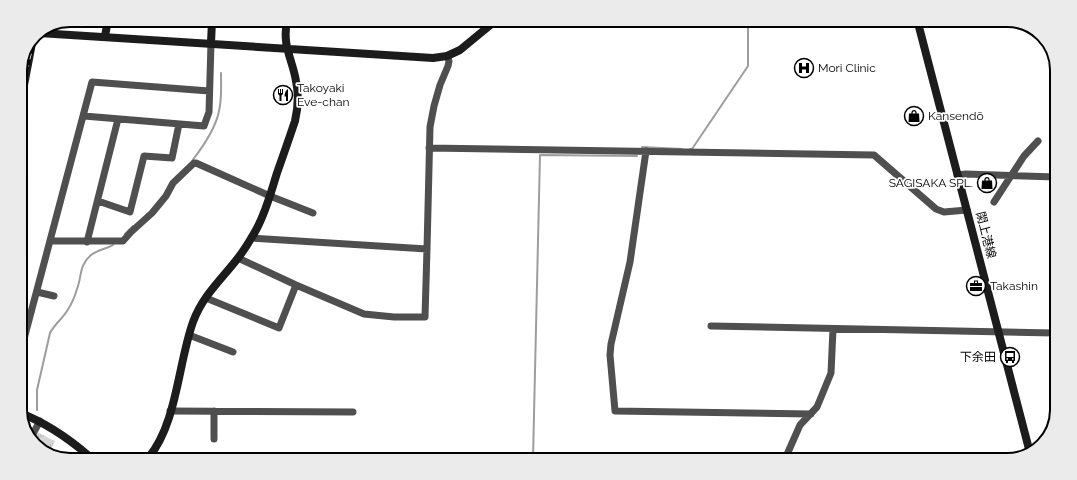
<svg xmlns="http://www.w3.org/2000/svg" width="1077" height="480" font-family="Raleway,'Noto Sans JP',sans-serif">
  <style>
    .grass { fill: url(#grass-tufts) }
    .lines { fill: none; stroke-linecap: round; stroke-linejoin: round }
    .stream { stroke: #9d9d9d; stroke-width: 2 }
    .street { stroke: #4f4f4f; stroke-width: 7 }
    .secondary { stroke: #1c1c1c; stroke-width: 8 }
    .rail-casing { stroke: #000; stroke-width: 3.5 }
    .rail { stroke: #fff; stroke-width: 2; stroke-dasharray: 6; stroke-linecap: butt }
    .labels { text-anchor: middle; stroke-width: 3.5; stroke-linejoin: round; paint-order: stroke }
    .poi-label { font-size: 12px; fill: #000; stroke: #fff; text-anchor: start }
    .street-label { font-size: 12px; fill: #000; stroke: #fff }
    .rim { fill: none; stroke: #000; stroke-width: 2 }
  </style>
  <defs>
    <pattern id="grass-tufts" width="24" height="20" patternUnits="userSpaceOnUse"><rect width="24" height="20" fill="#d6d6d6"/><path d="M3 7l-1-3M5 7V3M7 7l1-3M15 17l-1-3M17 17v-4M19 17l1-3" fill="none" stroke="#b6b6b6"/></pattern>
  </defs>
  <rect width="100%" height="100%" fill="#fff"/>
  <path class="grass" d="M 37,432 L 55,441 L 48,454 L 32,441 Z"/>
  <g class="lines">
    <path class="stream" d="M 642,147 L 682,149
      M 690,149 L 692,149 L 748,66 L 748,23
      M 192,161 C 202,148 216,127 219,111 C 222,99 221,86 221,73
      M 125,234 L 133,226
      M 37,410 L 37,390 L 50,333 C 54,325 62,319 67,311 C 71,305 75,296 77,289 C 82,276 79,265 91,255 C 97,250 106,249 113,245
      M 533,458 L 540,155 L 637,156"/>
    <path class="street" d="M 84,116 L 204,126 L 209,112 L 211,43
      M 429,148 L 874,155 L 936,209 L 944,212 L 967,210
      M 646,151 L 630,262 L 611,344 L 610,355 L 615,411 L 811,414
      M 957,175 L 966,174 L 1056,177
      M 98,201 L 130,212 L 144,156 L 172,158 L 179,124
      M 994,202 L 1024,156 L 1038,141
      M 251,238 L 427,249 L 430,127 L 434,106 L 440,85 L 448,66 L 449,61 L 447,56
      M 50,241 L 123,241 L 131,232 L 152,213 L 166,196 L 173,183 L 194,163 L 196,163 L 270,196 L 313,213
      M 87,242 L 118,119
      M 238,258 L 296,285 L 364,314 L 394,317 L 425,317 L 427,249
      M 37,292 L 54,296
      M 206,298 L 279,328 L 296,285
      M 711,326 L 1054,333
      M 189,335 L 233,352
      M 20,354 L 92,82 L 209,91
      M 170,411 L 353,412
      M 30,439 L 40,421
      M 214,439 L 214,411
      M 785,459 L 800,425 L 817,407 L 831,373 L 833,329"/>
    <path class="secondary" d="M 918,23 L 1030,453
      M 39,33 L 433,58 L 447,56 L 460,50 L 494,22
      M 105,36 L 108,20
      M 211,43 L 212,21
      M 20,106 L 33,38
      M 20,413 C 47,423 68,438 89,456
      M 149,457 C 177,423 178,364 193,322 C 203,295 221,280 238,258 C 245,249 251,239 256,230 C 266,212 271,192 277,173 C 283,156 289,139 295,121 C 298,108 299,95 296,81 C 292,58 282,46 287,21"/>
    <defs>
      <path id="rail" d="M 20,94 L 36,34"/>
    </defs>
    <use href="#rail" class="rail-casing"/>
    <use href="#rail" class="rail"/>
  </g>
  <defs>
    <symbol id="hospital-ring" viewBox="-11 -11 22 22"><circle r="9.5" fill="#fff" stroke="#000" stroke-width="1.5"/><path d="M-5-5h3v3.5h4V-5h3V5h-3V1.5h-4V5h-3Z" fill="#000"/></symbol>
    <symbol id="restaurant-ring" viewBox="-11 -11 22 22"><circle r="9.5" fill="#fff" stroke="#000" stroke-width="1.5"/><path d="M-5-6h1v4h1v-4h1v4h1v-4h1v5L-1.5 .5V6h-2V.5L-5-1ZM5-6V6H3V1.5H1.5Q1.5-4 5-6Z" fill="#000"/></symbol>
    <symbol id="shop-ring" viewBox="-11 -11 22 22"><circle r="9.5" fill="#fff" stroke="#000" stroke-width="1.5"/><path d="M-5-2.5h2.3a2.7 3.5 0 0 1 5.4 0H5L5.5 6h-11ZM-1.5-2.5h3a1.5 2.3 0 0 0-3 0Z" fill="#000"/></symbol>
    <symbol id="office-ring" viewBox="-11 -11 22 22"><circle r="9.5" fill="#fff" stroke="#000" stroke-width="1.5"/><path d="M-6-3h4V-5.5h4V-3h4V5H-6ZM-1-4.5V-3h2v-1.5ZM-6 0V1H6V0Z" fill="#000"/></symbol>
    <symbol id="bus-ring" viewBox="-11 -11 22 22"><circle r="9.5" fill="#fff" stroke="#000" stroke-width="1.5"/><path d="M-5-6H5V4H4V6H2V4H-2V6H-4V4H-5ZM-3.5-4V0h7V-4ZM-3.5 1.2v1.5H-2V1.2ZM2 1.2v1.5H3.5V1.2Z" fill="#000"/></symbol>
  </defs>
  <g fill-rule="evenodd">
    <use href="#hospital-ring" x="793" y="57" width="22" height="22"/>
    <use href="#restaurant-ring" x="272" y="84" width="22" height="22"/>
    <use href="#shop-ring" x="903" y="105" width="22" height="22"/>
    <use href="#shop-ring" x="976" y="172" width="22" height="22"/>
    <use href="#office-ring" x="965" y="275" width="22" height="22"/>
    <use href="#bus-ring" x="999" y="346" width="22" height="22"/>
  </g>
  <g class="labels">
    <g class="poi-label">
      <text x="818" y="72">Mori Clinic</text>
      <text x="297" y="92">Takoyaki<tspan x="297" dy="14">Eve-chan</tspan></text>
      <text x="928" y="120">Kansendō</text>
      <text x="973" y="187" text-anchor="end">SAGISAKA SPL.</text>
      <text x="990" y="290">Takashin</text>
      <text x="996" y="361" text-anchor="end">下余田</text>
    </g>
    <g class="street-label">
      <text transform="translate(986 235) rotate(76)" y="4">閖上港線</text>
    </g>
  </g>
  <path d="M0 0H1077V480H0ZM70 27H1007A43 43 0 0 1 1050 70V410A43 43 0 0 1 1007 453H70A43 43 0 0 1 27 410V70A43 43 0 0 1 70 27Z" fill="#ebebeb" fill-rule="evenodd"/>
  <path class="rim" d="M70 27H1007A43 43 0 0 1 1050 70V410A43 43 0 0 1 1007 453H70A43 43 0 0 1 27 410V70A43 43 0 0 1 70 27Z"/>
</svg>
